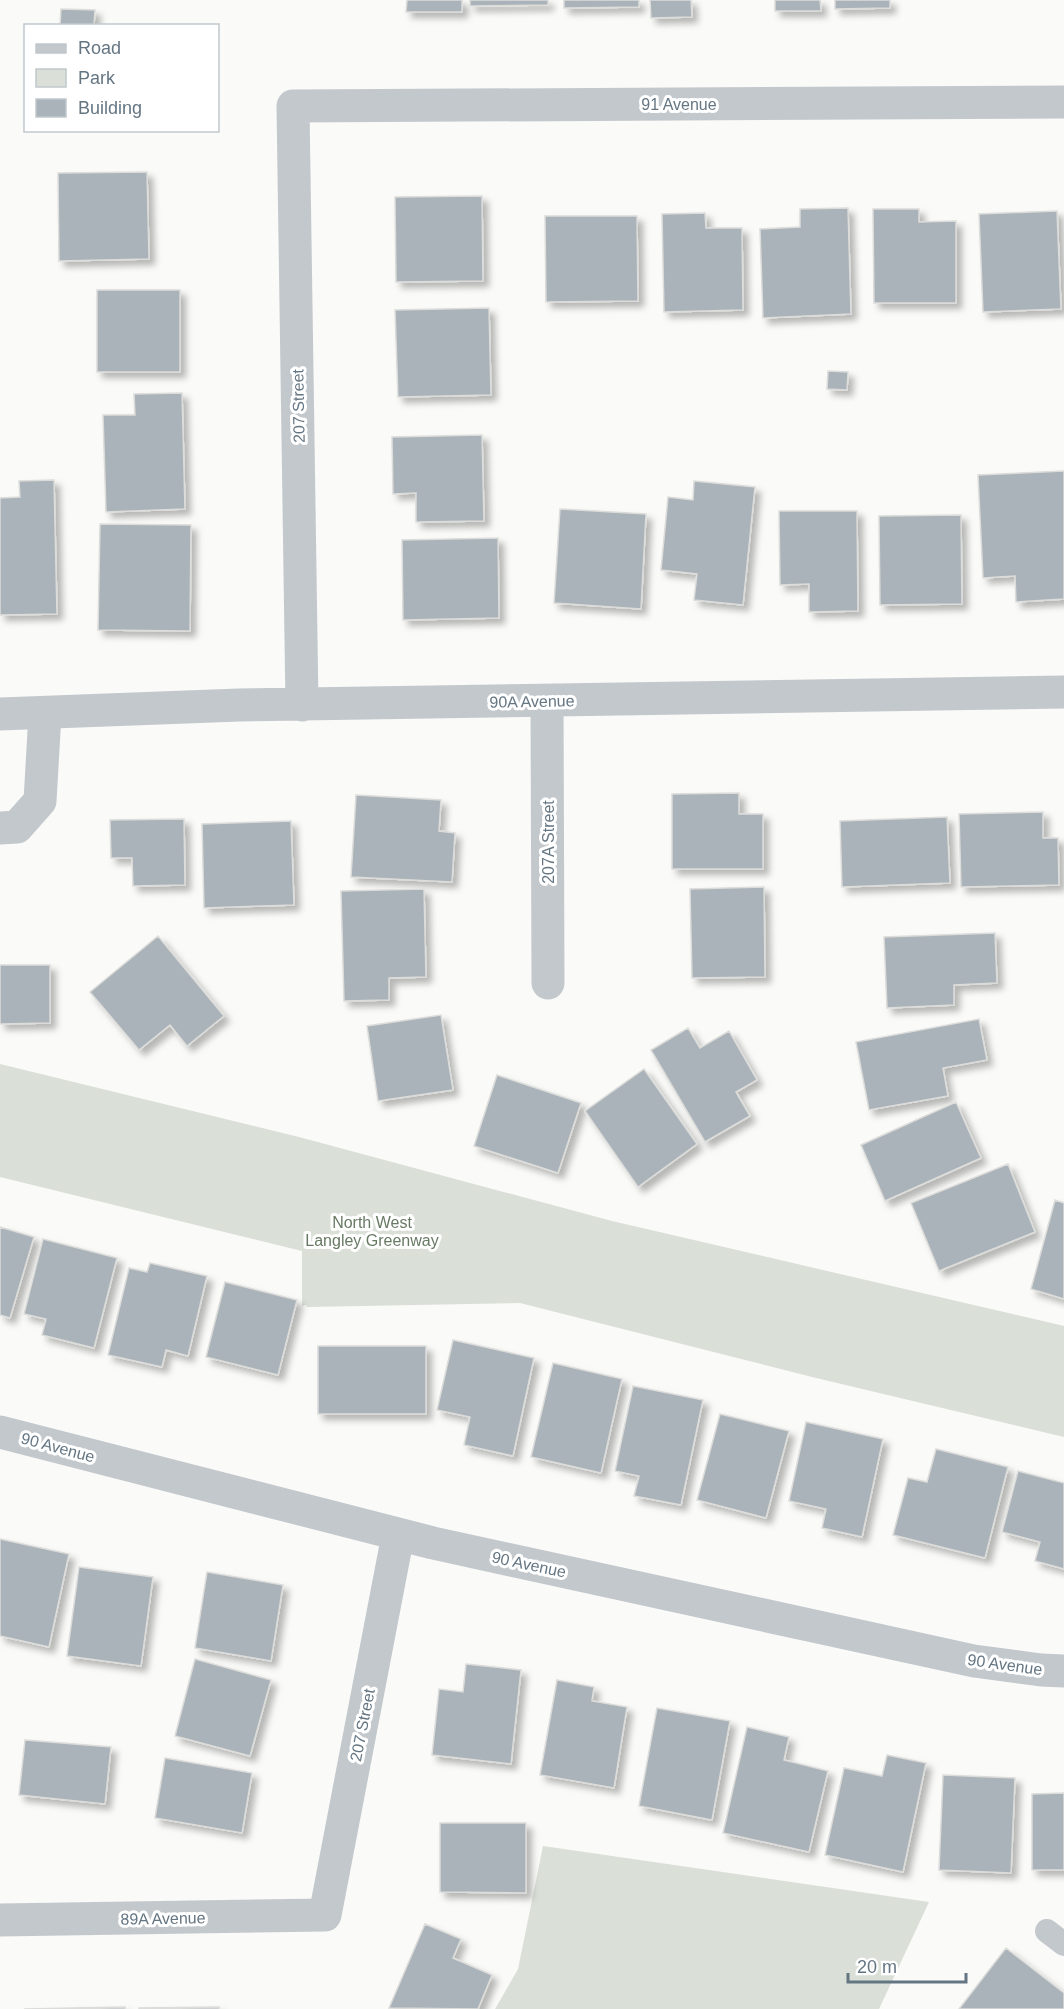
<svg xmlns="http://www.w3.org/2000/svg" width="1064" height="2009" font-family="Arial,sans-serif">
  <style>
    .green { fill: #dadfd7 }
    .building { fill: #aab3b9; stroke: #dcdcda; stroke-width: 1.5; filter: url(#shadow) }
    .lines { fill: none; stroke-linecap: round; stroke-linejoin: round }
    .lane { stroke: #c3c8cc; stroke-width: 24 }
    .street { stroke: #c3c8cc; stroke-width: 33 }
    .labels { text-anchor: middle; stroke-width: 6; stroke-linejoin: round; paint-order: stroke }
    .street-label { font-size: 16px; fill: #657683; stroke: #fff }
    .park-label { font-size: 16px; fill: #687a64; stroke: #fff }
  </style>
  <defs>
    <filter id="shadow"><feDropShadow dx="5.5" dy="5.5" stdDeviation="3" flood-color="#0004"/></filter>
  </defs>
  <rect width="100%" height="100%" fill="#fafaf8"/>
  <path class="green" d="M 0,1064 L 299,1137 L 612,1221 L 1064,1326 L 1064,1437 L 812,1377 L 520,1303 L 307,1307 L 306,1305 L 302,1306 L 302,1251 L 0,1177 Z
    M 543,1846 L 929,1902 L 879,2009 L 495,2009 L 518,1969 Z"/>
  <path class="building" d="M 407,0 L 462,0 L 462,12 L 406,12 Z
    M 470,0 L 548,0 L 548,5 L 470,6 Z
    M 564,0 L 639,0 L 639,7 L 564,8 Z
    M 650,0 L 691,0 L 692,17 L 651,18 Z
    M 775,0 L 820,0 L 821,11 L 775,11 Z
    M 835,0 L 890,0 L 890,8 L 835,9 Z
    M 61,9 L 95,10 L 94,25 L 100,26 L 60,26 Z
    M 147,172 L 149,259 L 59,261 L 58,173 Z
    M 482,196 L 483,281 L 396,282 L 395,197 Z
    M 848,208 L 851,314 L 763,318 L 760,229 L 800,227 L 800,209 Z
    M 873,209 L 919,209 L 919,222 L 956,221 L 956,303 L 874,303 Z
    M 1057,211 L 1061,309 L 983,312 L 979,214 Z
    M 705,213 L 706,228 L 742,228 L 743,310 L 664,312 L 662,214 Z
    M 545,216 L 637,216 L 638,301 L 546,302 Z
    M 97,290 L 180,290 L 180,372 L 97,372 Z
    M 489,308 L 491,395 L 398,397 L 395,310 Z
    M 828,371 L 848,372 L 847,390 L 827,389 Z
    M 182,393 L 185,509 L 106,512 L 103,415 L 135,415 L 134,394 Z
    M 482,435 L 484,521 L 416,522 L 416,493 L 393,494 L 392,437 Z
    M 1064,471 L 1064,599 L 1016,602 L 1015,576 L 983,578 L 978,475 Z
    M 54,480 L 57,614 L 0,615 L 0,498 L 20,497 L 19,481 Z
    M 694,481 L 755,487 L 743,605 L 694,600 L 697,574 L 661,570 L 668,497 L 693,500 Z
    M 560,509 L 646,514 L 641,609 L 554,603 Z
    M 779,511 L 857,511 L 858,611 L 809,612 L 809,584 L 780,585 Z
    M 961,515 L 962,604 L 880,605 L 879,516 Z
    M 100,524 L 191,525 L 190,631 L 98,630 Z
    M 498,538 L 499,618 L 403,620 L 402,540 Z
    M 739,793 L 739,814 L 763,814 L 763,869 L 672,869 L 672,794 Z
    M 356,795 L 441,800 L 439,831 L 455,833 L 452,882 L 351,877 Z
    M 1043,812 L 1043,838 L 1058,838 L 1059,885 L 961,887 L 959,814 Z
    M 947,817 L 950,883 L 842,887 L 840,821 Z
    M 184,819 L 185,885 L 133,886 L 132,858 L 111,858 L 110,820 Z
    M 291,821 L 294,905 L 204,908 L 202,824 Z
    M 764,887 L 765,977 L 692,978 L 690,889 Z
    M 424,889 L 426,977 L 389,978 L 389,1000 L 344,1001 L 341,891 Z
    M 995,933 L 997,983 L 954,985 L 954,1005 L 887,1008 L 884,937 Z
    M 158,936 L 224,1016 L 187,1046 L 170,1025 L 139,1050 L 90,992 Z
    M 0,965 L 50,965 L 50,1023 L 0,1024 Z
    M 441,1015 L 453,1090 L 378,1101 L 367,1026 Z
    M 979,1019 L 987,1060 L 943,1068 L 948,1096 L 869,1110 L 856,1042 Z
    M 688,1028 L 700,1048 L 729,1031 L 757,1080 L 736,1092 L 750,1116 L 705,1142 L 651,1050 Z
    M 644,1069 L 697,1144 L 638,1187 L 585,1111 Z
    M 497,1075 L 581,1103 L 558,1173 L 474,1146 Z
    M 956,1102 L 981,1158 L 885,1201 L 861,1145 Z
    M 1008,1164 L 1035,1232 L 939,1271 L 911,1203 Z
    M 1055,1200 L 1064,1203 L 1064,1299 L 1031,1289 Z
    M 0,1227 L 34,1237 L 10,1318 L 0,1315 Z
    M 43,1239 L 117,1258 L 94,1348 L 42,1335 L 46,1319 L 24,1314 Z
    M 150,1263 L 207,1276 L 188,1356 L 166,1350 L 162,1367 L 108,1355 L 129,1268 L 147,1272 Z
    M 225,1282 L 297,1300 L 278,1375 L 206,1357 Z
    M 453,1340 L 534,1358 L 513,1456 L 464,1445 L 470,1417 L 437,1410 Z
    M 318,1346 L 426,1346 L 426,1414 L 318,1414 Z
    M 553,1363 L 622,1379 L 601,1473 L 531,1457 Z
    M 633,1386 L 703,1400 L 681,1505 L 634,1496 L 639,1476 L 615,1471 Z
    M 720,1414 L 789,1431 L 766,1518 L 697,1500 Z
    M 806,1422 L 883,1439 L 862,1537 L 822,1528 L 826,1509 L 789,1501 Z
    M 936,1449 L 1008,1467 L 985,1558 L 893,1535 L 908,1478 L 927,1482 Z
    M 1018,1471 L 1064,1483 L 1064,1569 L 1035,1561 L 1040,1542 L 1002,1532 Z
    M 0,1539 L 69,1554 L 49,1647 L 0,1636 Z
    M 79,1567 L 153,1577 L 141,1666 L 67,1656 Z
    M 207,1572 L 283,1585 L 271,1661 L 195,1648 Z
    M 195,1659 L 271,1680 L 250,1756 L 175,1736 Z
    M 466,1664 L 521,1670 L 511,1764 L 432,1755 L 439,1689 L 463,1692 Z
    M 557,1680 L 594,1687 L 592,1701 L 627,1707 L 614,1788 L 540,1775 Z
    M 657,1708 L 730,1721 L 712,1820 L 639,1806 Z
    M 747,1727 L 789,1737 L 784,1760 L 828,1771 L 809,1852 L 723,1833 Z
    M 25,1740 L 111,1747 L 105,1804 L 19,1795 Z
    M 887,1755 L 926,1763 L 903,1872 L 825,1855 L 844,1768 L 882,1776 Z
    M 165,1758 L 252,1773 L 242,1833 L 155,1818 Z
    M 943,1775 L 1015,1778 L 1011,1873 L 939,1870 Z
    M 1064,1793 L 1064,1870 L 1032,1870 L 1032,1794 Z
    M 440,1823 L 526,1823 L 526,1893 L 440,1892 Z
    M 425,1924 L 461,1939 L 453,1958 L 492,1975 L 478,2009 L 389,2008 Z
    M 1006,1948 L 1064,1993 L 1064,2009 L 959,2009 Z
    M 125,2007 L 125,2009 L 24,2009 Z
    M 219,2007 L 219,2009 L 139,2009 L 139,2008 Z"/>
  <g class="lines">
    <path class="lane" d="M 1047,1931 L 1064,1944"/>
    <path class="street" d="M 547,701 L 548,983
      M 302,705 L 293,106 L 1064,102
      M 0,714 L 239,705 L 1064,692
      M 0,828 L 17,827 L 40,801 L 45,714
      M 0,1432 L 433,1543 L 974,1661 L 1041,1670 L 1064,1671
      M 0,1920 L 325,1915 L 398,1535"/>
  </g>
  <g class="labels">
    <g class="street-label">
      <text x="679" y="110">91 Avenue</text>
      <text transform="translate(298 406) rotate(-91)" y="6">207 Street</text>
      <text transform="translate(532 701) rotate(-1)" y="6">90A Avenue</text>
      <text transform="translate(548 842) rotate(-90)" y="6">207A Street</text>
      <text transform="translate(58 1447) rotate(15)" y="6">90 Avenue</text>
      <text transform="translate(529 1564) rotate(12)" y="6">90 Avenue</text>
      <text transform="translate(1005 1664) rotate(8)" y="6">90 Avenue</text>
      <text transform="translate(362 1725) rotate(-79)" y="6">207 Street</text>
      <text transform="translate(163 1918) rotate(-1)" y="6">89A Avenue</text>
    </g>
    <g class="park-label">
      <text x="372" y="1228">North West<tspan x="372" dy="18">Langley Greenway</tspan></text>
    </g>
  </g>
  <rect x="24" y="24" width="195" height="108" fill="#ffffff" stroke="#c1c8cd" stroke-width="1.5"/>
  <rect x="36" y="44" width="30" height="9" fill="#c3c8cc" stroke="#c1c8cd" stroke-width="1.5"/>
  <text x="78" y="54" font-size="18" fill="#657683">Road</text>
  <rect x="36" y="69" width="30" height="18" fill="#dadfd7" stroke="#c1c8cd" stroke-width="1.5"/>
  <text x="78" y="84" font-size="18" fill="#657683">Park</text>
  <rect x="36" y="99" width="30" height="18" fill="#aab3b9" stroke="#c1c8cd" stroke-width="1.5"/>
  <text x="78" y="114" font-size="18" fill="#657683">Building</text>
  <path d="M848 1973v9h118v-9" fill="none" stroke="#657683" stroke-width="3"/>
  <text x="857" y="1973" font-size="18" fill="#657683" stroke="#ffffff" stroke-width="4.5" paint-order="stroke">20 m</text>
</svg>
